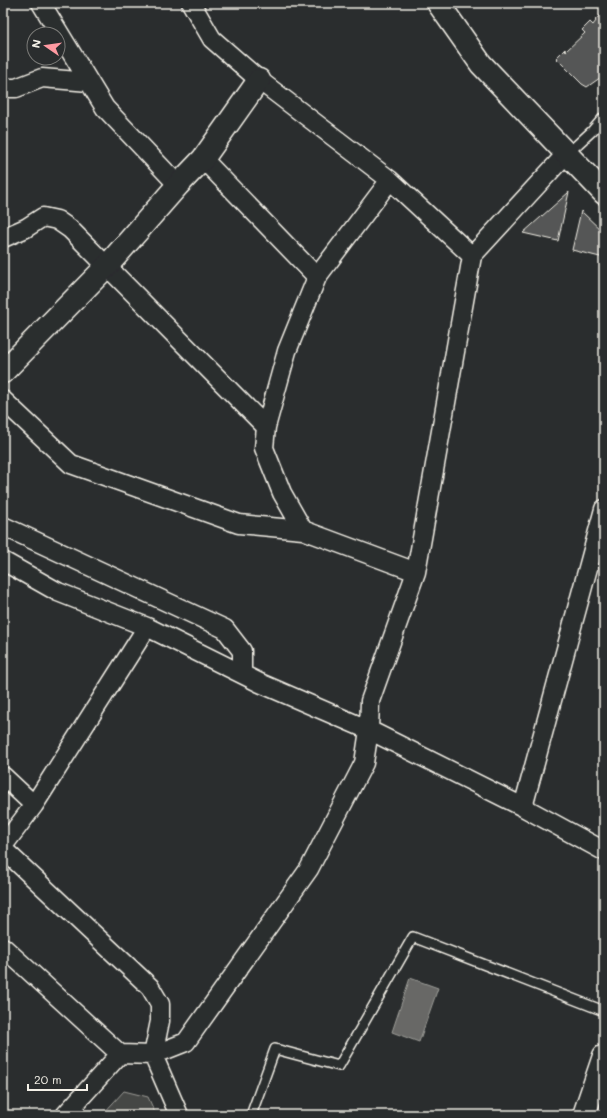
<svg xmlns="http://www.w3.org/2000/svg" width="607" height="1118" font-family="Mali,sans-serif">
  <style>
    .green { fill: #444645; stroke: #9c9c96 }
    .water { fill: #676866; stroke: #9f9f9a }
    .building { fill: #555756; stroke: #f4f1e8 }
    .lines { fill: none; stroke-linecap: round; stroke-linejoin: round }
    .lane-casing { stroke: #f4f1e8; stroke-width: 12 }
    .street-casing { stroke: #f4f1e8; stroke-width: 21 }
    .secondary-casing { stroke: #f4f1e8; stroke-width: 25 }
    .lane { stroke: #2a2d2e; stroke-width: 9 }
    .street { stroke: #2a2d2e; stroke-width: 18 }
    .secondary { stroke: #2a2d2e; stroke-width: 22 }
  </style>
  <rect width="100%" height="100%" fill="#2a2d2e"/>
  <filter id="ink" filterUnits="userSpaceOnUse"><feTurbulence type="fractalNoise" baseFrequency=".025" numOctaves="2"/><feDisplacementMap in="SourceGraphic" scale="8" xChannelSelector="R" yChannelSelector="G"/><feConvolveMatrix kernelMatrix="1 2 1 2 8 2 1 2 1" color-interpolation-filters="sRGB"/></filter>
  <g filter="url(#ink)">
    <path class="green" d="M 124,1091 L 148,1097 L 156,1115 L 102,1115 Z"/>
    <path class="water" d="M 410,978 L 438,988 L 419,1042 L 392,1032 Z"/>
    <path class="building" d="M 604,12 L 604,75 L 587,87 L 582,84 L 556,58 L 565,49 L 566,51 L 585,33 L 582,30 L 590,22 L 593,25 L 596,21 L 595,20 Z
      M 569,192 L 558,241 L 523,233 Z
      M 581,211 L 604,233 L 604,258 L 572,250 Z"/>
    <g class="lines">
      <defs>
        <path id="lane" d="M 567,154 L 592,131 L 604,117
          M 251,1115 L 275,1049 L 339,1066 L 413,937 L 604,1011"/>
        <path id="street" d="M 41,3 L 105,108 L 178,185
          M 191,3 L 212,39 L 259,80 L 390,180 L 472,256
          M 3,88 L 16,88 L 42,78 L 89,82
          M 203,159 L 317,277
          M 390,180 L 317,277 L 287,351 L 266,427 L 264,448 L 282,493 L 303,530 L 416,572
          M 3,238 L 26,228 L 43,217 L 57,220 L 70,229 L 266,427
          M 3,400 L 71,464 L 239,524 L 303,530
          M 3,526 L 225,629 L 242,651 L 242,674
          M 3,561 L 58,592 L 147,627 L 260,683 L 369,730 L 523,807 L 604,851
          M 3,776 L 34,805
          M 523,807 L 604,509
          M 3,846 L 34,805 L 147,627
          M 3,849 L 150,987 L 160,1004 L 160,1021 L 153,1055 L 179,1115
          M 3,947 L 120,1054
          M 65,1115 L 120,1054 L 153,1055 L 186,1042 L 309,869 L 364,763 L 369,730 L 370,701 L 416,572 L 472,256 L 566,154"/>
        <path id="secondary" d="M 438,3 L 481,64 L 604,193
          M 3,372 L 107,266 L 178,185 L 203,159 L 259,80
          M 584,1115 L 604,1056"/>
      </defs>
      <use href="#lane" class="lane-casing"/>
      <use href="#street" class="street-casing"/>
      <use href="#secondary" class="secondary-casing"/>
      <use href="#lane" class="lane"/>
      <use href="#street" class="street"/>
      <use href="#secondary" class="secondary"/>
    </g>
  </g>
  <rect width="607" height="1118" fill="none" stroke="#2a2d2e" stroke-width="16"/>
  <rect x="8" y="8" width="591" height="1102" fill="none" stroke="#f4f1e8" stroke-width="1.5" filter="url(#ink)"/>
  <g transform="translate(46 46) rotate(283)"><circle r="19" fill="#2a2d2e" stroke="#7b7b78"/>
  <path d="M0-3L7 15L0 10L-7 15Z" fill="#ff9aa2"/>
  <text y="-6" font-size="11" font-weight="bold" text-anchor="middle" fill="#f4f1e8">N</text>
  </g>
  <path d="M28 1084v6h59v-6" fill="none" stroke="#f4f1e8" stroke-width="2"/>
  <text x="34" y="1084" font-size="12" fill="#f4f1e8" stroke="#2a2d2e" stroke-width="3" paint-order="stroke">20 m</text>
</svg>
